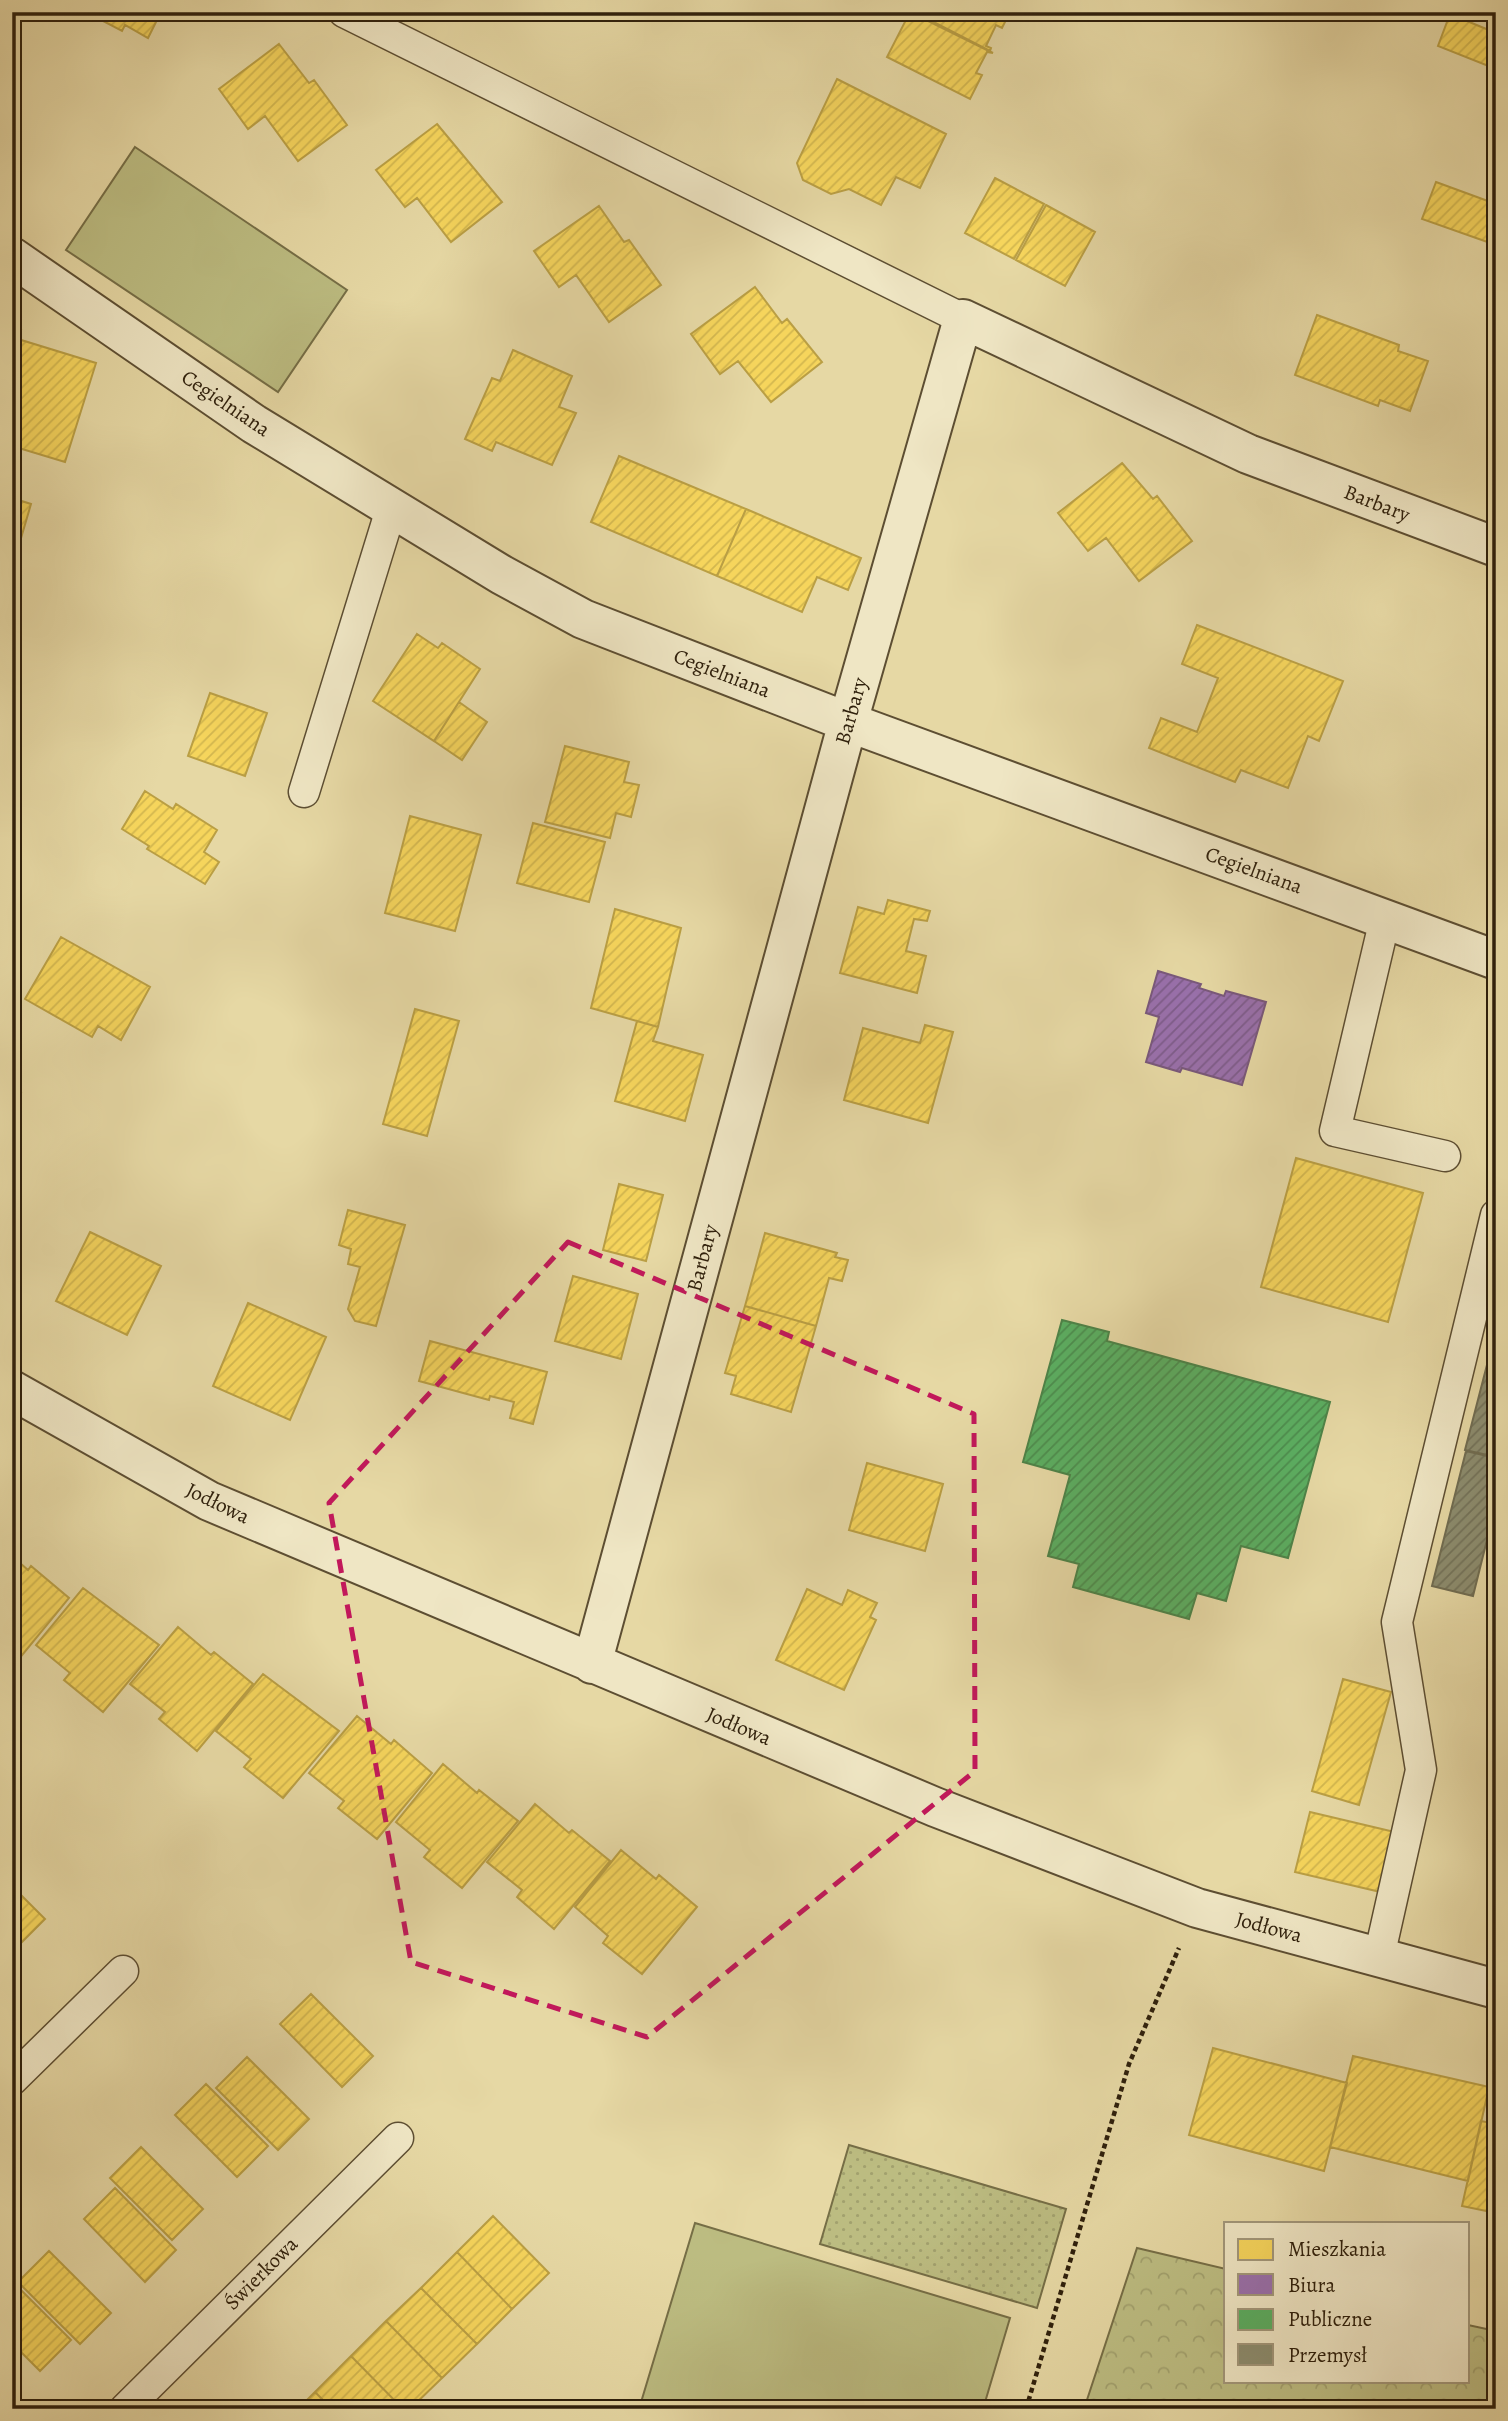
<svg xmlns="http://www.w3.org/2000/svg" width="1508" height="2421" font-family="Alegreya,serif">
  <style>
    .green { fill: url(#green-dots); stroke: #766e46; stroke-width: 2 }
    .forest { fill: url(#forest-crowns); stroke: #766e46; stroke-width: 2 }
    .pitch { fill: #bcbc81; stroke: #766e46; stroke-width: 2 }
    .homes { fill: url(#homes-hatch); stroke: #ba9f44; stroke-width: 2 }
    .offices { fill: url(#offices-hatch); stroke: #79587b; stroke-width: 2 }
    .public { fill: url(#public-hatch); stroke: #4d8348; stroke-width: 2 }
    .industry { fill: url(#industry-hatch); stroke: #706c51; stroke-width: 2 }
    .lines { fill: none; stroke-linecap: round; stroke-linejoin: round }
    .service-casing { stroke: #5d4e32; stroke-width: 33 }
    .minor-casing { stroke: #5d4e32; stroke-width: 42 }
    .path { stroke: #2f200c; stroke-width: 4.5; stroke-dasharray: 5 3.5; stroke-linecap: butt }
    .service { stroke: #efe6c4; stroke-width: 30 }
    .minor { stroke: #efe6c4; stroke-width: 38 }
    .marked { fill: none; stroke: #c2185b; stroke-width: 5; stroke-dasharray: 14 9; stroke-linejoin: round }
    .labels { text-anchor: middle; stroke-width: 7; stroke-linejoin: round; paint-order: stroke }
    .street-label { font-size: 21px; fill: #2f200c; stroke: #efe6c4 }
  </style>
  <defs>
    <pattern id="green-dots" width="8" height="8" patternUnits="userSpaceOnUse" patternTransform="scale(1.75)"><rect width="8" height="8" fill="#bcbc81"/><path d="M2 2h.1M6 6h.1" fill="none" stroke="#a2a16e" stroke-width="1.8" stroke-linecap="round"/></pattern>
    <pattern id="forest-crowns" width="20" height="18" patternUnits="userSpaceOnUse" patternTransform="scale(1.75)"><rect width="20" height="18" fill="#bcbc81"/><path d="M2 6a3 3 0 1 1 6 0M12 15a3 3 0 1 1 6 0" fill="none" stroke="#a2a16e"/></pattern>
    <pattern id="homes-hatch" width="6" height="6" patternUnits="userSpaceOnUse" patternTransform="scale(1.75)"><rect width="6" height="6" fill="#f6d55c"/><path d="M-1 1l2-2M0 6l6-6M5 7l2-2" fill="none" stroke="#d3b74f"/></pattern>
    <pattern id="offices-hatch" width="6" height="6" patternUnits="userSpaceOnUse" patternTransform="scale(1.75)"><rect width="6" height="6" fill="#9970ab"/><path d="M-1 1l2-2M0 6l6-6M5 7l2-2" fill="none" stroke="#7d5c8a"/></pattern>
    <pattern id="public-hatch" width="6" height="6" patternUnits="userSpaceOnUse" patternTransform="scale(1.75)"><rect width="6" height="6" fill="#5aae61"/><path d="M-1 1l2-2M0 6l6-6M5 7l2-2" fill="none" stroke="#4b8d4e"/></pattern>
    <pattern id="industry-hatch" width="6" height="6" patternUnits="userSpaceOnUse" patternTransform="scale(1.75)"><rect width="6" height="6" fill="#8c8c6e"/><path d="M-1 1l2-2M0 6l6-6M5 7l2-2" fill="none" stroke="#737259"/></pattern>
  </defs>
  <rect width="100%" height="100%" fill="#e6d8a4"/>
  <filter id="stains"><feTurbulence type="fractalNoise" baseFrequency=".00286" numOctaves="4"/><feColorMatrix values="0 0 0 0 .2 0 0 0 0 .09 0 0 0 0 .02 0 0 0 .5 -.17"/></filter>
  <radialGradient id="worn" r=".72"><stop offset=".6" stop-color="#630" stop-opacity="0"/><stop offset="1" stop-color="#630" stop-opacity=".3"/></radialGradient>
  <path class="green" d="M 849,2145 L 1066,2209 L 1037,2308 L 820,2244 Z"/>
  <path class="forest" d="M 1137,2248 L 1226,2269 L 1226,2381 L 1468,2381 L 1468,2325 L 1496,2331 L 1496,2409 L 1084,2409 Z"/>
  <path class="pitch" d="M 135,147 L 347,290 L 278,392 L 66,250 Z
    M 695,2223 L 1010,2318 L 983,2409 L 639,2409 Z"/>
  <path class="homes" d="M 86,12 L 161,12 L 148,38 L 125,25 L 122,31 Z
    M 910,12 L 993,53 L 987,52 L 976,73 L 982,75 L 970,99 L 887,57 Z
    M 914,12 L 1010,12 L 1002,28 L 996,25 L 986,46 L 991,48 L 990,51 Z
    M 1450,14 L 1496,33 L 1496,69 L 1438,46 Z
    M 279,44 L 309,83 L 314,80 L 347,125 L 298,161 L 265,116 L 248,129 L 219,89 Z
    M 837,79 L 946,134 L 920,188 L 896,177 L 881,205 L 849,189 L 831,194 L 803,180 L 797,163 Z
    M 437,124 L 502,202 L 451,242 L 417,198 L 405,207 L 376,170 Z
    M 995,178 L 1044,204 L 1014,259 L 965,233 Z
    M 1436,182 L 1496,204 L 1496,245 L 1422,219 Z
    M 1046,205 L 1095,232 L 1065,286 L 1016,260 Z
    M 599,206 L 624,242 L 629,240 L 661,285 L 609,322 L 576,275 L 559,287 L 534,251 Z
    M 755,287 L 782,323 L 787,319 L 822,362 L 771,402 L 738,361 L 720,374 L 691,334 Z
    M 1317,315 L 1399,345 L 1398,351 L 1428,361 L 1410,411 L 1380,400 L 1378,406 L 1295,375 Z
    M 12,327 L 21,330 L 18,339 L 96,363 L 65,462 L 12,446 Z
    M 513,350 L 572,376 L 559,407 L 576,413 L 552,465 L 496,442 L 492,451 L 465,439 L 492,378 L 500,381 Z
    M 619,456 L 746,509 L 717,576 L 591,522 Z
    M 1122,463 L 1153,499 L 1157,496 L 1192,541 L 1139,581 L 1106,538 L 1088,551 L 1058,513 Z
    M 12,498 L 31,504 L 12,569 Z
    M 746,509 L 861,558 L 848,590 L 817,577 L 802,612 L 717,576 Z
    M 1197,625 L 1343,681 L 1319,741 L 1308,736 L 1288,788 L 1241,770 L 1235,782 L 1149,748 L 1161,718 L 1197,732 L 1218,678 L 1182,664 Z
    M 417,634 L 438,648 L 442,643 L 480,669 L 434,741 L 373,701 Z
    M 210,693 L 267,713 L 245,776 L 188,756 Z
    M 459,702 L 487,722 L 462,760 L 434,741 Z
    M 565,746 L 629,762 L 624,782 L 639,785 L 631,817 L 616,813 L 610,838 L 545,822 Z
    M 145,791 L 173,809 L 176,804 L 217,830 L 204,852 L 219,862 L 205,884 L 147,849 L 149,846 L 122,829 Z
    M 410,816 L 481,835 L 455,931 L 385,913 Z
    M 533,823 L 605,842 L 589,902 L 517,883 Z
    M 888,900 L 930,911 L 927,921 L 914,919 L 906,951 L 926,956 L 917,993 L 840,973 L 858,907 L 884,914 Z
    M 615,909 L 681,928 L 658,1027 L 591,1008 Z
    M 61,937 L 150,987 L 121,1040 L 98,1026 L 92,1037 L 25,999 Z
    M 415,1009 L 459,1021 L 427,1136 L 383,1124 Z
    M 637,1021 L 658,1027 L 653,1041 L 703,1055 L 685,1121 L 615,1101 Z
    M 925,1025 L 953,1032 L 928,1123 L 844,1100 L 863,1028 L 920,1043 Z
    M 12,1091 L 21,1093 L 12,1124 Z
    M 1296,1158 L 1423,1193 L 1388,1322 L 1261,1287 Z
    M 619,1184 L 663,1195 L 646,1261 L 603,1250 Z
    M 348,1210 L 405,1225 L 376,1326 L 355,1321 L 348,1309 L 360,1267 L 348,1264 L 351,1249 L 339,1245 Z
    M 90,1232 L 161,1266 L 127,1335 L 56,1301 Z
    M 765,1233 L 837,1253 L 835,1257 L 848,1260 L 842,1281 L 829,1278 L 816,1326 L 745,1306 Z
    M 573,1276 L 638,1294 L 621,1359 L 555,1341 Z
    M 248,1303 L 326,1337 L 290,1420 L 213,1386 Z
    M 745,1306 L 816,1326 L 791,1412 L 731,1394 L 736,1376 L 725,1373 Z
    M 430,1341 L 547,1372 L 533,1424 L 510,1418 L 514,1402 L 490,1396 L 489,1400 L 419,1381 Z
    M 867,1463 L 943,1484 L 925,1551 L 849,1530 Z
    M 12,1556 L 28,1570 L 31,1566 L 69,1598 L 14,1665 Z
    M 83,1588 L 159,1645 L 103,1712 L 64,1680 L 70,1673 L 36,1645 Z
    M 807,1589 L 842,1605 L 848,1590 L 877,1603 L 870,1617 L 876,1620 L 844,1690 L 776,1660 Z
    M 178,1627 L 211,1655 L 214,1652 L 253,1684 L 197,1751 L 159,1719 L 165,1712 L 130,1684 Z
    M 263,1674 L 339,1731 L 283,1798 L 244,1767 L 251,1759 L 216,1731 Z
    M 1343,1679 L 1391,1692 L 1359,1805 L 1312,1791 Z
    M 357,1716 L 391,1744 L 394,1740 L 432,1773 L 377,1839 L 338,1808 L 344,1801 L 309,1773 Z
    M 443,1764 L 477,1793 L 479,1790 L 518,1821 L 462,1888 L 424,1857 L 430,1850 L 396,1822 Z
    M 535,1804 L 569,1833 L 572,1830 L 610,1861 L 554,1929 L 517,1897 L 522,1890 L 487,1862 Z
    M 1310,1812 L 1403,1834 L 1389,1894 L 1295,1872 Z
    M 621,1850 L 656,1879 L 659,1875 L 697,1907 L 642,1974 L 603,1943 L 608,1936 L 575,1907 Z
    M 12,1886 L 45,1919 L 13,1951 L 12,1950 Z
    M 311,1994 L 373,2056 L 342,2087 L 280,2024 Z
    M 1213,2048 L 1347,2083 L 1324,2171 L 1189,2135 Z
    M 1353,2056 L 1489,2087 L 1468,2181 L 1330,2147 Z
    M 247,2057 L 309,2119 L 278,2150 L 216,2088 Z
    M 206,2084 L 268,2146 L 237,2177 L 175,2115 Z
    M 1481,2121 L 1496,2124 L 1496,2213 L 1462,2206 Z
    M 141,2147 L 203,2209 L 172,2240 L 110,2178 Z
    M 115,2188 L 176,2250 L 145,2282 L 84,2219 Z
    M 493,2216 L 549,2273 L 512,2309 L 457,2252 Z
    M 49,2251 L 111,2313 L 80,2344 L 18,2282 Z
    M 457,2252 L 512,2309 L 477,2344 L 421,2288 Z
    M 12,2281 L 71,2340 L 40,2371 L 12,2343 Z
    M 421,2288 L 477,2344 L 442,2378 L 386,2321 Z
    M 386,2321 L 442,2378 L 410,2409 L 403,2409 L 351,2356 Z
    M 351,2356 L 403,2409 L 332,2409 L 315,2392 Z
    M 315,2392 L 332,2409 L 298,2409 Z"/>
  <path class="offices" d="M 1158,971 L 1201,984 L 1199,988 L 1224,996 L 1226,991 L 1266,1002 L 1242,1085 L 1182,1068 L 1180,1072 L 1146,1062 L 1159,1017 L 1146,1013 Z"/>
  <path class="public" d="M 1062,1320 L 1109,1332 L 1107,1341 L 1330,1402 L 1288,1558 L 1241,1546 L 1226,1601 L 1197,1593 L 1189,1619 L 1073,1587 L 1079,1564 L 1048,1556 L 1070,1475 L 1023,1462 Z"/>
  <path class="industry" d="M 1496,1330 L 1496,1457 L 1465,1450 Z
    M 1466,1451 L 1496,1458 L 1496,1504 L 1473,1596 L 1432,1586 Z"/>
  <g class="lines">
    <defs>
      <path id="service" d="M 344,12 L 963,319
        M 304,792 L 392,506
        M 1385,919 L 1335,1131 L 1445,1156
        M 1379,1957 L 1421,1770 L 1397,1622 L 1496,1215
        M 12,2080 L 123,1971
        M 125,2409 L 398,2138"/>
      <path id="minor" d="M 12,257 L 254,424 L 502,575 L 583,619 L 848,722 L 1496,960
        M 12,1390 L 209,1501 L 935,1807 L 1197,1908 L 1496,1989
        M 592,1664 L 848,722 L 963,319 L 1248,454 L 1496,547"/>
    </defs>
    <use href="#service" class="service-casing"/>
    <use href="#minor" class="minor-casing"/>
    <path class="path" d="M 1026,2409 L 1129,2064 L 1179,1948"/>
    <use href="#service" class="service"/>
    <use href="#minor" class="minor"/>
  </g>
  <path class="marked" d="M 568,1242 L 974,1414 L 975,1771 L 647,2037 L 411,1962 L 329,1503 Z"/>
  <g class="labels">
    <g class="street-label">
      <text transform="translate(226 403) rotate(34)" y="7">Cegielniana</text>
      <text transform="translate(1377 503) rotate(21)" y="7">Barbary</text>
      <text transform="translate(722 673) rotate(21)" y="7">Cegielniana</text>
      <text transform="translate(851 711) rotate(-74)" y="7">Barbary</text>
      <text transform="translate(1254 870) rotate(20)" y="7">Cegielniana</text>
      <text transform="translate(702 1258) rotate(-75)" y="7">Barbary</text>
      <text transform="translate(218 1503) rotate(26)" y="7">Jodłowa</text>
      <text transform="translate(739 1726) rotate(23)" y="7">Jodłowa</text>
      <text transform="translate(1269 1927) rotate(15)" y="7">Jodłowa</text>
      <text transform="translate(261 2273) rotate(-45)" y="7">Świerkowa</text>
    </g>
  </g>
  <rect width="1508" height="2421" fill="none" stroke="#e6d8a4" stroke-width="42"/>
  <rect x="14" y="14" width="1480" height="2393" fill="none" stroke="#2f200c" stroke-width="3.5"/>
  <rect x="21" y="21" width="1466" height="2379" fill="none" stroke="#2f200c" stroke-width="2"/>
  <rect x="1224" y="2222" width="245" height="161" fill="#efe6c4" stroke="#a2977a" stroke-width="2"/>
  <rect x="1238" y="2239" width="35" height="21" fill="#f6d55c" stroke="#a2977a" stroke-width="2"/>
  <text x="1288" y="2256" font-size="21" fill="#2f200c">Mieszkania</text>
  <rect x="1238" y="2274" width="35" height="21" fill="#9970ab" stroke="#a2977a" stroke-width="2"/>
  <text x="1288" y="2292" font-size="21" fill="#2f200c">Biura</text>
  <rect x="1238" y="2309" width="35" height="21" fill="#5aae61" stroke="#a2977a" stroke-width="2"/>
  <text x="1288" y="2326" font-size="21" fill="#2f200c">Publiczne</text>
  <rect x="1238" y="2344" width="35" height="21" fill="#8c8c6e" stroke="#a2977a" stroke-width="2"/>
  <text x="1288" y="2362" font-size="21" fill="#2f200c">Przemysł</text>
  <rect width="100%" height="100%" filter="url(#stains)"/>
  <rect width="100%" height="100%" fill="url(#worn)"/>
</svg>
